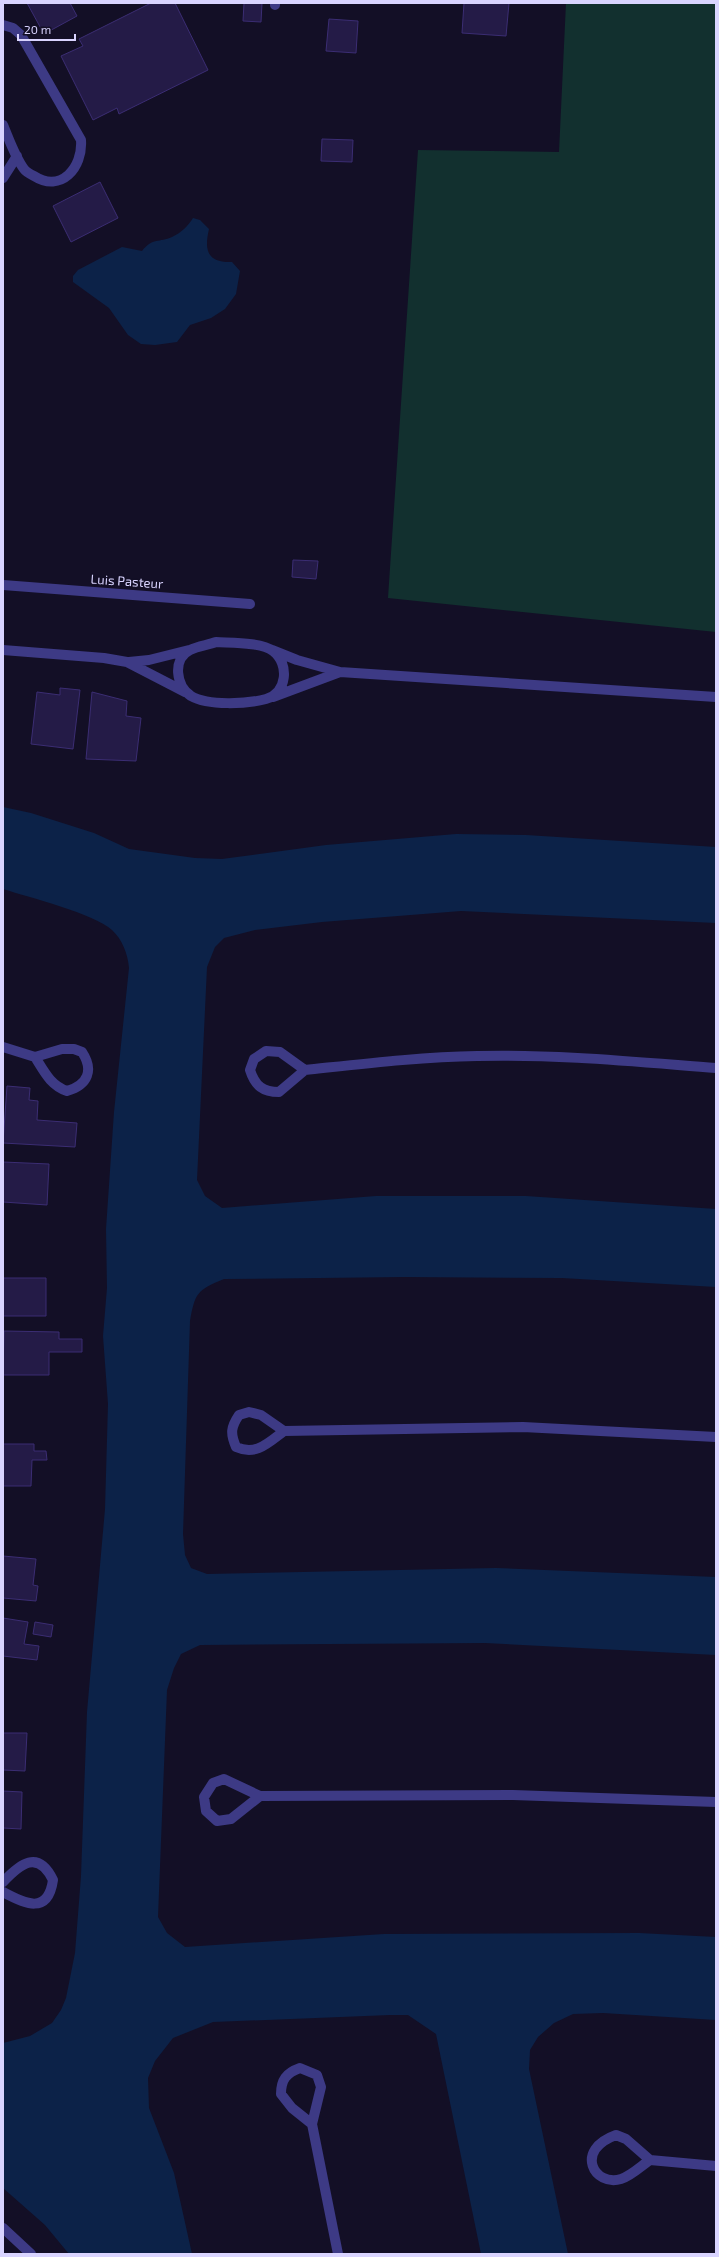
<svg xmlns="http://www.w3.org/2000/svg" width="719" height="2257" font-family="'Exo 2',sans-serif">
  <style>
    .green { fill: #12302f }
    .water { fill: #0c2248 }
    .building { fill: #241b47; stroke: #3b2d73 }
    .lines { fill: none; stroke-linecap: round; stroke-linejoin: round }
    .service { stroke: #3d3a85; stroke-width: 10 }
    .minor { stroke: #3d3a85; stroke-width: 10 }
    .labels { text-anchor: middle; stroke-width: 3; stroke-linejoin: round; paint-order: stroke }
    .street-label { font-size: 13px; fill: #d9d4ff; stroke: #130f26 }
  </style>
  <rect width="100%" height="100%" fill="#130f26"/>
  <path class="green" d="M 566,3 L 716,3 L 716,632 L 388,598 L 418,150 L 559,152 Z"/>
  <path class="water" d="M 193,218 L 200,220 L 209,229 C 204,250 207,263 232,262 L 240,271 L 236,294 L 225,309 L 211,318 L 190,325 L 177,342 L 155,345 L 141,344 L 128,335 L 109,308 L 73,282 L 73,276 L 78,270 L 122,247 L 142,251 C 153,237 159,243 172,237 C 181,233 188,226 193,218 Z
    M 3,807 L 31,813 L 94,833 L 129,849 L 195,858 L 222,859 L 326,845 L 456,834 L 526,835 L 716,847 L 716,923 L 461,911 L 322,922 L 255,930 L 224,938 L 215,947 L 207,967 L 197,1180 L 205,1196 L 222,1208 L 376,1196 L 526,1196 L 716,1209 L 716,1287 L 562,1278 L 404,1277 L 224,1279 C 197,1290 195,1293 190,1321 L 183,1534 L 185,1555 L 191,1568 L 207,1574 L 496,1568 L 716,1577 L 716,1655 L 485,1643 L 200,1645 L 181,1654 L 174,1668 L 167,1690 L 158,1917 L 167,1933 L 185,1947 L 384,1934 L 639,1933 L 716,1937 L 716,2020 L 603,2013 L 573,2014 L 554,2023 L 538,2037 L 530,2050 L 529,2069 L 568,2254 L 481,2254 L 436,2034 L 408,2015 L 390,2015 L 213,2022 L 173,2038 L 155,2061 L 148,2078 L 149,2108 L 174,2173 L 192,2254 L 69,2254 L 45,2225 L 3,2188 L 3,2043 L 30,2036 L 52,2023 L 61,2010 L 66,1998 L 75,1953 L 81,1876 L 87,1712 L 105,1509 L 108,1404 L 103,1336 L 107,1288 L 106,1229 L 114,1112 L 129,968 C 128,954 122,939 112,930 C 95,914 28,897 3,889 Z"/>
  <path class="building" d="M 27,3 L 70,3 L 77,16 L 44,34 Z
    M 151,3 L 175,3 L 208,70 L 119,114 L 117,108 L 93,120 L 61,56 L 83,46 L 79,39 Z
    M 244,3 L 262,3 L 261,22 L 243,21 Z
    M 464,3 L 509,3 L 506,36 L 462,33 Z
    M 329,19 L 358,21 L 356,53 L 326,51 Z
    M 322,139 L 353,140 L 352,162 L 321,161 Z
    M 100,182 L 118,218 L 71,242 L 53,206 Z
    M 293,560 L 318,561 L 316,579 L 292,577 Z
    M 60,688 L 80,690 L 73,749 L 31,744 L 37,692 L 60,695 Z
    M 92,692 L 127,701 L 126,716 L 141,718 L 136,761 L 86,759 Z
    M 7,1086 L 30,1088 L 29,1100 L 38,1101 L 37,1120 L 77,1123 L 75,1147 L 3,1143 Z
    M 3,1162 L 49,1164 L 47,1205 L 3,1202 Z
    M 3,1278 L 46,1278 L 46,1316 L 3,1316 Z
    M 4,1331 L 59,1332 L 59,1339 L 82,1339 L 82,1352 L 49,1352 L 49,1375 L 3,1375 Z
    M 3,1444 L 34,1444 L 34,1451 L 46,1451 L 47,1460 L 32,1460 L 31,1486 L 3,1486 Z
    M 3,1556 L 36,1559 L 33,1585 L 38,1586 L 36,1601 L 3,1598 Z
    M 3,1618 L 28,1622 L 24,1644 L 39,1646 L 37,1660 L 3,1656 Z
    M 35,1622 L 53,1625 L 51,1637 L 33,1634 Z
    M 3,1733 L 27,1733 L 25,1771 L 3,1770 Z
    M 3,1791 L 22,1792 L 21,1829 L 3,1828 Z"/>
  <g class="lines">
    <path class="service" d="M 275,5 L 275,3
      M 3,25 L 13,28 L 21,35 L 81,140 C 83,168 61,193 34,176 C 30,174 26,172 24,169 C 15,157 9,139 3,125
      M 3,178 L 17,156"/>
    <path class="minor" d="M 3,585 L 250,604
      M 216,642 C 231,643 261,642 273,651 C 290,664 287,693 266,699 C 247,704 208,706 191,696 C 176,686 172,659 190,650 C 198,646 208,645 216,642 Z
      M 3,650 L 104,658 L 127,662 L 185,692
      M 272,650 L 297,660 L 340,672 L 716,697
      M 129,662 L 149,660 L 189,650
      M 273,697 L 340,672
      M 3,1047 L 35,1057
      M 62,1049 L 74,1049 L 82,1052 C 94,1070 88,1085 67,1091 C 50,1085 44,1071 35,1057 Z
      M 266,1051 L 280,1052 L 305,1070 L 279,1092 C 263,1092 255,1086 250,1070 L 254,1059 Z
      M 305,1070 C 362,1064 420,1057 477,1056 C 557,1054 637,1062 716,1068
      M 249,1412 L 261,1415 L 284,1431 C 268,1443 256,1456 236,1447 C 230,1433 231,1427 239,1415 Z
      M 284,1431 L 523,1427 L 716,1437
      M 224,1779 L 260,1796 L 231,1819 L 217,1821 L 206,1811 L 204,1797 L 213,1783 Z
      M 260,1796 L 513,1795 L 716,1802
      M 3,1882 C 20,1864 38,1849 53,1880 C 48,1915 25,1904 3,1892
      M 300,2068 L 317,2075 L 321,2087 L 312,2124 L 292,2108 L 281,2094 C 281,2080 286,2073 300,2068 Z
      M 312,2124 L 338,2254
      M 616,2135 L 626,2139 L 650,2160 C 641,2166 631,2176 621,2179 C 594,2187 574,2150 616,2135 Z
      M 650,2160 L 716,2166
      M 3,2228 L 31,2254"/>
  </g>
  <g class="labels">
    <g class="street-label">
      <text transform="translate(127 581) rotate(4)" y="5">Luis Pasteur</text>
    </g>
  </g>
  <rect width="719" height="2257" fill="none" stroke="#d9d4ff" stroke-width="8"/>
  <path d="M18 34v6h57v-6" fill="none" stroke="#d9d4ff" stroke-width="2"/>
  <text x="24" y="34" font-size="12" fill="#d9d4ff" stroke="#130f26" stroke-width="3" paint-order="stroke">20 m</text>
</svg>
